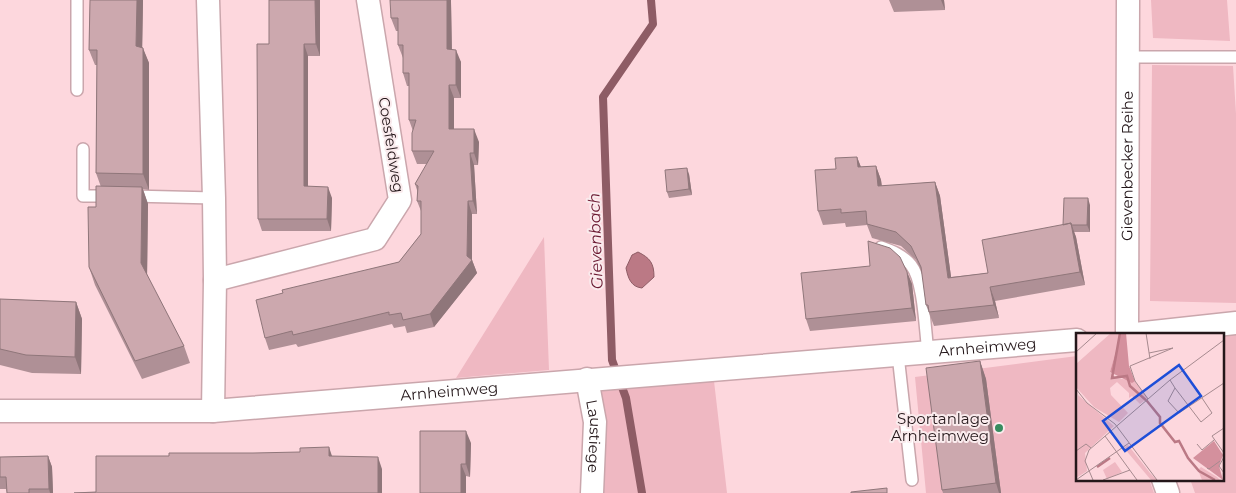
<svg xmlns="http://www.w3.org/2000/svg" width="1236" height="493" font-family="Montserrat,sans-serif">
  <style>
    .green { fill: #efb8c2 }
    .water { fill: #bb7985; stroke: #8e5c65 }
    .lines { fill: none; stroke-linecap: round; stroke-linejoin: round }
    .stream { stroke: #8e5c65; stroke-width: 8 }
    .service-casing { stroke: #caa6ac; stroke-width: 14 }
    .minor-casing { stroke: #caa6ac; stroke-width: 25 }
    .service { stroke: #fff; stroke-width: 11 }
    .minor { stroke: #fff; stroke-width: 22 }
    .wall { fill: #af9096 }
    .shaded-wall { fill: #8f767a }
    .building { fill: #cca8ae; stroke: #8f767a }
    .poi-dot { fill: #378c5f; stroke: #faebed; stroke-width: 2 }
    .labels { text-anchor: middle; stroke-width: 4; stroke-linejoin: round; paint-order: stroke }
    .street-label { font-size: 15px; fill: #24171a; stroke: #faebed }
    .poi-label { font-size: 15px; fill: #24171a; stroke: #faebed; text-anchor: end }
    .water-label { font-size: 16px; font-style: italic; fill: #6b1a32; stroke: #faebed }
    .inset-river { fill: none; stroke: #bb7985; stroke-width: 2.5 }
    .inset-road { fill: none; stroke: #a68a8f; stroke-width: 1 }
    .view { fill: #1d4ed8; fill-opacity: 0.15; stroke: #1d4ed8; stroke-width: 2.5 }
    .inset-edge { fill: none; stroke: #24171a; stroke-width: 2.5 }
  </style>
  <rect width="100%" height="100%" fill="#fdd7dd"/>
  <path class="green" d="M 1151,0 L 1227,0 L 1230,41 L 1153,38 Z
    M 1152,65 L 1233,66 L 1236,114 L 1236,303 L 1150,301 Z
    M 544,237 L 549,370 L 456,378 Z
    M 1236,332 L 1236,493 L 1195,493 L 1190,479 L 1222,479 L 1222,334 Z
    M 1077,356 L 1077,479 L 1149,479 L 1154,493 L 926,493 L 915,377 Z
    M 714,381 L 727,493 L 589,493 L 585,391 Z"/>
  <path class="water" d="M 638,252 C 650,258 654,263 654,277 L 642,288 C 631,287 628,278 626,268 L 632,255 Z"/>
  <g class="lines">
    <path class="stream" d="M 642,493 L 626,398 L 612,360 L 603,97 L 653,24 L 651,0"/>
    <defs>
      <path id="service" d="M 77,0 L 77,90
        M 1127,57 L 1236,57
        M 83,149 L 83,196 L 110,196
        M 131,196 L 214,198
        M 881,247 C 892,251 903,255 911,265 C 924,281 925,331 928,352
        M 898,355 L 912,480"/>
      <g id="minor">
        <path d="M 208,0 L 214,198 L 215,280"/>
        <path id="s1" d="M 1127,334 L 1128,0"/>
        <path d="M 1135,334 L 1236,323"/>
        <path id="s2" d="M 587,379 L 595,422 L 592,493"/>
        <path id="s3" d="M 0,411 L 213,411 L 1077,340"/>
        <path d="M 213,411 L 215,280 L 375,239 L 400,200 L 368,0"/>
        <path d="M 1163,479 L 1168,493"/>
      </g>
    </defs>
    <use href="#service" class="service-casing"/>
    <use href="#minor" class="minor-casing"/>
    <use href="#service" class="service"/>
    <use href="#minor" class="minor"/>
  </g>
  <path class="wall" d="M 90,0 L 143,0 L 142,47 L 149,63 L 149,190 L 143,189 L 148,204 L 147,276 L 184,346 L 190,363 L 142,379 L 95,285 L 89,267 L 96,207 L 101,187 L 96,173 L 97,65 L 95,65 L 89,50 Z
    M 269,0 L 320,0 L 320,56 L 308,56 L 308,186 L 332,198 L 331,231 L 262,231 L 258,219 L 269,44 Z
    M 889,0 L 944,0 L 945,10 L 894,12 Z
    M 451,2 L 452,50 L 461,62 L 461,98 L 454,98 L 454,129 L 479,142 L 478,165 L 474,165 L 477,214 L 472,214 L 472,260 L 477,273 L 434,327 L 407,333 L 405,326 L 394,328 L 392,324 L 298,347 L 296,344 L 269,350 L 265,338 L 283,293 L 399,262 L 421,234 L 421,211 L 417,201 L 418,193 L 415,184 L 427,164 L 417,164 L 412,151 L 413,131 L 409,120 L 409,86 L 407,86 L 403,73 L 403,58 L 398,45 L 398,31 L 396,31 L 391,18 Z
    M 857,157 L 861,167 L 876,166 L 881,180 L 882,186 L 935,182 L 940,196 L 951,277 L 988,273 L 1063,225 L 1090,205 L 1090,232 L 1074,232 L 1076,237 L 1085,285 L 995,301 L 999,318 L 934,326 L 926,305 L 922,272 L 916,260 L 901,246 L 872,238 L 867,225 L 846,227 L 845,223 L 823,225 L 818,211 L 836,169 Z
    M 689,174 L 692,195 L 669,198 L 667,192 Z
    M 907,272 L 912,284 L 916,321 L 810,331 L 806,319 Z
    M 0,299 L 76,302 L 82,319 L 81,374 L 32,373 L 0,365 Z
    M 980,361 L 986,379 L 1001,493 L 943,493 L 942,490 Z
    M 471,443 L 470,477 L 466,476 L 466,493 L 420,493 Z
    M 48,456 L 52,467 L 53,493 L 7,493 L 6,489 L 0,489 L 0,457 Z"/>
  <path class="shaded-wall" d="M 137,0 L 143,0 L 142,62 L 136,46 Z
    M 315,0 L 320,0 L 320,56 L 316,44 Z
    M 447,0 L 451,0 L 451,2 L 452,62 L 447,49 Z
    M 941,0 L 944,0 L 945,10 Z
    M 304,44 L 308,56 L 308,198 L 304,186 Z
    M 143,48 L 149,63 L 149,190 L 143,174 Z
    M 456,50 L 461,62 L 461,98 L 456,85 Z
    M 449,85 L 454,98 L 454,141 L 449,129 Z
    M 474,129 L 479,142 L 478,165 L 474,153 Z
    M 470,153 L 474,165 L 477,214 L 473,201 Z
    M 857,157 L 862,170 L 858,167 Z
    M 876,166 L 881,180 L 883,200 L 878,186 Z
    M 687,168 L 689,174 L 692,195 L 689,189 Z
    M 935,182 L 940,196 L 953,291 L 948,278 Z
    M 142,187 L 148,204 L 147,281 L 141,263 Z
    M 328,187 L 332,198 L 331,231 L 327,219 Z
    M 1088,198 L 1090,205 L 1090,232 L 1087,225 Z
    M 468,201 L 472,214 L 472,261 L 472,260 L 477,273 L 434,327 L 430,314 L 467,256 Z
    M 1071,223 L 1076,237 L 1085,285 L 1080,272 Z
    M 907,272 L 912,284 L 916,321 L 912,308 Z
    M 990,287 L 995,301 L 999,318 L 994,305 Z
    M 76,302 L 82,319 L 81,374 L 75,357 Z
    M 980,361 L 986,379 L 1001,493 L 999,493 L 996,483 Z
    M 466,431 L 471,443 L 470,477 L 466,464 Z
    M 329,447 L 333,459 L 329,456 Z
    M 48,456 L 52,467 L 53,493 L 50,493 L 49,489 Z
    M 378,457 L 382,469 L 382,493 L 378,493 Z
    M 461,464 L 466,476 L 466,493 L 461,493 Z"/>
  <path class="building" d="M 90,0 L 137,0 L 136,46 L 143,48 L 143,174 L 96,173 L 97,50 L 89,50 Z
    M 269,0 L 315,0 L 316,44 L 304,44 L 304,186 L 328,187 L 327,219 L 258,219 L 257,44 L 269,44 Z
    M 390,0 L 447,0 L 447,49 L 456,50 L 456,85 L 449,85 L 449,129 L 474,129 L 474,153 L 470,153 L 473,201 L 468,201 L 467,256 L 472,260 L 430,314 L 403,320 L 401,313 L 389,315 L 389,312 L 293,335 L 292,331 L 265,338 L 256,300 L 283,293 L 282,290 L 399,262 L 421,234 L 421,201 L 417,201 L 418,186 L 415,184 L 434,151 L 412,151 L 412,133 L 416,120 L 409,120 L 409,73 L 403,73 L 403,45 L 398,45 L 398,18 L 391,18 Z
    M 857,157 L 858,167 L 876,166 L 878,186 L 935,182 L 948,278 L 988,273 L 982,240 L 1071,223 L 1080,272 L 990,287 L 994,305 L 929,312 L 928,305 L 926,305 L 921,267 L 911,246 L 896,232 L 867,224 L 866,211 L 841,213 L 841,209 L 818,211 L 815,170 L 836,169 L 835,158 Z
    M 687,168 L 689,189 L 667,192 L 665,170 Z
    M 96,186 L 142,187 L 141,263 L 184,346 L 135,361 L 89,267 L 88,207 L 96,207 Z
    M 1064,198 L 1088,198 L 1087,225 L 1071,225 L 1071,223 L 1063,225 Z
    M 868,241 L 890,248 L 900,257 L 907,272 L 912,308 L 806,319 L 801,273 L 870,266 Z
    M 0,299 L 76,302 L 75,357 L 26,355 L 0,349 Z
    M 980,361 L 996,483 L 942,490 L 926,368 Z
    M 420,431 L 466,431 L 466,464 L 461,464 L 461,493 L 420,493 Z
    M 329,447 L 329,456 L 378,457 L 378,493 L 74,493 L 96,492 L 96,456 L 169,456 L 169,453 L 253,453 L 300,452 L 300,448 Z
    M 48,456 L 49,489 L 29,489 L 29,493 L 7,493 L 6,477 L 0,477 L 0,457 Z
    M 887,488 L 887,493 L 851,493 L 851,492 Z"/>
  <circle class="poi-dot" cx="999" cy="428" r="5"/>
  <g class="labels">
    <g class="street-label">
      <text transform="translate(391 145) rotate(81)" y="5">Coesfeldweg</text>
      <text dy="5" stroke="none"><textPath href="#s1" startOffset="168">Gievenbecker Reihe</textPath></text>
      <text dy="5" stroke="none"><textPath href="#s3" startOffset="990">Arnheimweg</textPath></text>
      <text dy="5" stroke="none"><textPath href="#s3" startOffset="450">Arnheimweg</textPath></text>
      <text dy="5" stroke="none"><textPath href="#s2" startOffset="58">Laustiege</textPath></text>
    </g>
    <g class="poi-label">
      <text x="989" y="424">Sportanlage<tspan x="989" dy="17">Arnheimweg</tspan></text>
    </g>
    <g class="water-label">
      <text transform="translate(595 241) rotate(-92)" y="6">Gievenbach</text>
    </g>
  </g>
  <g transform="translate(1076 333)">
    <rect width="148" height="148" fill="#fdd7dd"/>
    <path d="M 35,0 L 45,0 L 34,39 L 40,45 L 59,48 L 72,65 L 64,71 L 56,63 L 53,65 L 53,60 L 41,49 L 34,55 L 35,62 L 52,80 L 43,89 L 18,74 L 0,54 L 0,31 ZM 2,62 L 38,93 L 9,120 L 11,138 L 0,145 ZM 52,112 L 74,140 L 81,147 L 75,147 L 48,115 ZM 39,129 L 46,139 L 31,146 L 27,137 ZM 125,134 L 141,144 L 144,147 L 126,147 L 122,137 Z" fill="#efb8c2"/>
    <path d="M 45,0 L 50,0 L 53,33 L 59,48 L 56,50 L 34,39 ZM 138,108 L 147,122 L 143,133 L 147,147 L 117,125 Z" fill="#d4909d"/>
    <path class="inset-river" d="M 44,0 L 36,45 L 51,43 L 54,53 L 71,68 L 84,84 L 84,90 L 99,109 L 103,108 L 112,125 L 123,138 L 139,147M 21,134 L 34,125"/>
    <path class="inset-road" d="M 70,0 L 74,26M 0,19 L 21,0M 94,47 L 99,55 L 92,68 L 103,80 L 148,50M 99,55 L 125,89 L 136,80 L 126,65M 0,56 L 11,70 L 39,91 L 81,147M 72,66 L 59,48 L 54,33 L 97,15 L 73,20M 148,95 L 136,103 L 148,120M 29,103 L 61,147M 121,111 L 126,117 L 138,107M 0,118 L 10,111 L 15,115M 148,124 L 143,133 L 148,140M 131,135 L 133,136 L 144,128M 0,147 L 53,110M 17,147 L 9,128 L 13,117 L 94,47 L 148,7M 27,147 L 54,137"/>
    <path class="view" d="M 103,32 L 125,63 L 49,118 L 27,88 Z"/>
    <rect width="148" height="148" class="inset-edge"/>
  </g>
</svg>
